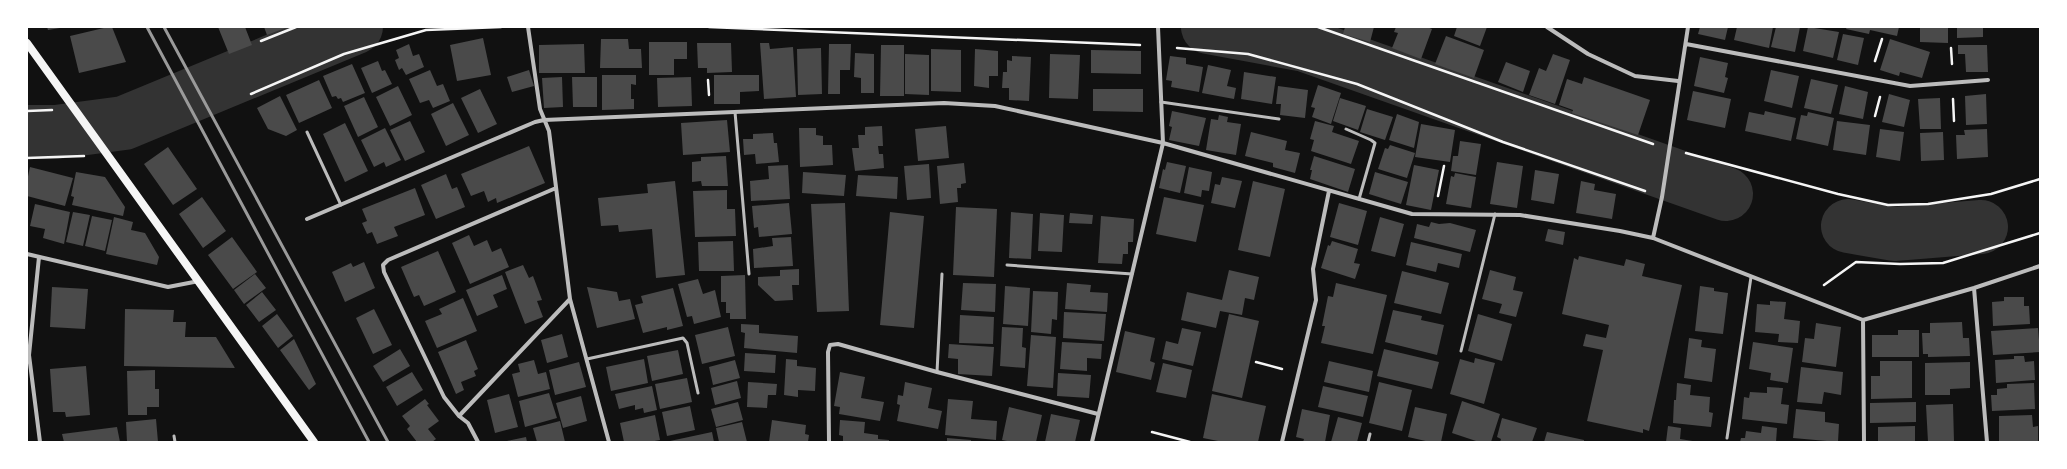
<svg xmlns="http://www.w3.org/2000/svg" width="2067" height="469" font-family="Rubik,sans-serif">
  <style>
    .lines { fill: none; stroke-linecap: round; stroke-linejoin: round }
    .river { stroke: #333; stroke-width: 54 }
    .building { fill: #4a4a4a }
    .path { stroke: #f5f5f5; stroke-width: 2.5 }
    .service { stroke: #bcbcbc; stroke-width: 3 }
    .minor { stroke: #bcbcbc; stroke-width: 4 }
    .secondary { stroke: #f5f5f5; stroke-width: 8 }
    .rail { stroke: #9a9a9a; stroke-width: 3 }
  </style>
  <rect width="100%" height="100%" fill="#111"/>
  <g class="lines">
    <path class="river" d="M 1208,27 L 1305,45 L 1726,194
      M 27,132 L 56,132 L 124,123 L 356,27
      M 1848,226 L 1894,234 L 1981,227"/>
  </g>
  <path class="building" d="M 47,27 L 60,27 L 60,28 L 48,30 Z
    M 108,27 L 112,27 L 126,62 L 79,73 L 70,36 Z
    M 218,27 L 245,27 L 252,45 L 229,54 Z
    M 264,27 L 288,27 L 267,35 Z
    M 1345,27 L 1374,27 L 1370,42 L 1343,34 Z
    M 1396,27 L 1427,27 L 1432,29 L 1421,59 L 1392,48 L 1398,33 L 1394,32 Z
    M 1457,27 L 1487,27 L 1480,46 L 1454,36 Z
    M 1700,27 L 1728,27 L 1725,40 L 1698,34 Z
    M 1737,27 L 1773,27 L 1769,48 L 1734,40 Z
    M 1776,27 L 1800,27 L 1795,52 L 1771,47 Z
    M 1808,27 L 1839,32 L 1833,58 L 1803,51 Z
    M 1847,27 L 1899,27 L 1897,36 L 1870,30 L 1869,34 L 1846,29 Z
    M 1920,27 L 1948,27 L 1948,43 L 1920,42 Z
    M 1957,27 L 1983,27 L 1983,37 L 1957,38 Z
    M 1843,34 L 1864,38 L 1858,65 L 1837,60 Z
    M 1446,36 L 1484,50 L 1474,78 L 1435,64 Z
    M 483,38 L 491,75 L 457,81 L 450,45 Z
    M 601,39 L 628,39 L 629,49 L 641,49 L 642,68 L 600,68 Z
    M 1890,39 L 1930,52 L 1922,78 L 1900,72 L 1899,76 L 1880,70 Z
    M 649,42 L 687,42 L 687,59 L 674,59 L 674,75 L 649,75 Z
    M 697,43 L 731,43 L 732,72 L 707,73 L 707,68 L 698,68 Z
    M 760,43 L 769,43 L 770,49 L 793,47 L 796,97 L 764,99 Z
    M 409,44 L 413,56 L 419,54 L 424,67 L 406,75 L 402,68 L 399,70 L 395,60 L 399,58 L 396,50 Z
    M 584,44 L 585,73 L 539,73 L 539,45 Z
    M 829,44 L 851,44 L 850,70 L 840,70 L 840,94 L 828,94 Z
    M 881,45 L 904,45 L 904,96 L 880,96 Z
    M 1958,45 L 1987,45 L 1988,72 L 1966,72 L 1965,54 L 1958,54 Z
    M 821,48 L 822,94 L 798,95 L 797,49 Z
    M 931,49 L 961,50 L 961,92 L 931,91 Z
    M 975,49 L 998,51 L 998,76 L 989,76 L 989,88 L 974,86 Z
    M 1091,50 L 1141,51 L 1141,74 L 1091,73 Z
    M 855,53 L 874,54 L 874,93 L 861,93 L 861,78 L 854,77 Z
    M 905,54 L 929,55 L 929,95 L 905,94 Z
    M 1050,54 L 1080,55 L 1078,99 L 1049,98 Z
    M 1553,54 L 1570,60 L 1555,104 L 1529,95 L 1539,68 L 1546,71 Z
    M 1012,56 L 1031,57 L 1029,101 L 1009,100 L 1009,88 L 1002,88 L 1003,72 L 1007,72 L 1007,60 L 1012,61 Z
    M 1170,56 L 1186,58 L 1186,64 L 1203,67 L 1199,92 L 1171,87 L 1172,81 L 1166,80 Z
    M 1700,57 L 1728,63 L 1725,77 L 1728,78 L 1724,93 L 1694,86 Z
    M 378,61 L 382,71 L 385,70 L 392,84 L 372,93 L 361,68 Z
    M 1506,62 L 1530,71 L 1523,92 L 1498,82 Z
    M 352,64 L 365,93 L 343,102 L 341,98 L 338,99 L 336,96 L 332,97 L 323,76 Z
    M 1208,65 L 1231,70 L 1227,86 L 1236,88 L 1234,99 L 1202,93 Z
    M 430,70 L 437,86 L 443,84 L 450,101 L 433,108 L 429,100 L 420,103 L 409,79 Z
    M 529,70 L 534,86 L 512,92 L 507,77 Z
    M 1771,70 L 1799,76 L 1792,108 L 1764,101 Z
    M 1244,72 L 1276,77 L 1272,104 L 1241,99 Z
    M 602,75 L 636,75 L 636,85 L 631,84 L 631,99 L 634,99 L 634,109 L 602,110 Z
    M 714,75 L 759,75 L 759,91 L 740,92 L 740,104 L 714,104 Z
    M 562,77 L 563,107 L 544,108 L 542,78 Z
    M 572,77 L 597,77 L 597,107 L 573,107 Z
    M 691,77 L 692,106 L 658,107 L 657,78 Z
    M 1584,77 L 1650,100 L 1638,135 L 1572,113 L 1573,110 L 1559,105 L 1567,79 L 1582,84 Z
    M 1811,79 L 1838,85 L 1831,114 L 1804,108 Z
    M 319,80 L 332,108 L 299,123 L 286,95 Z
    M 1318,85 L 1341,93 L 1331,124 L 1312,117 L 1315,108 L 1311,107 Z
    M 398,86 L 412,115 L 390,126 L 376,97 Z
    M 1278,86 L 1308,90 L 1305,118 L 1280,115 L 1281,104 L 1276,104 Z
    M 1845,86 L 1868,92 L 1863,119 L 1839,114 Z
    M 480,89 L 497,124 L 478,133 L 461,98 Z
    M 1093,89 L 1143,89 L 1143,112 L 1093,111 Z
    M 1693,91 L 1731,99 L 1725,128 L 1687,120 Z
    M 1889,94 L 1910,100 L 1904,127 L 1882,122 Z
    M 1986,94 L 1987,124 L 1966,125 L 1965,96 Z
    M 280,96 L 297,130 L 286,136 L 268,129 L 257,108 Z
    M 364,97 L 378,127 L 358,137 L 344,106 Z
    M 1340,98 L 1366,106 L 1358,130 L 1333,121 Z
    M 1940,98 L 1941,129 L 1920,129 L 1918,99 Z
    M 453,103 L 469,135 L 446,146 L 431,114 Z
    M 1367,109 L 1393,117 L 1385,140 L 1360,132 Z
    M 1172,111 L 1206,118 L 1199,146 L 1169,140 L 1172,127 L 1169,126 Z
    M 1765,111 L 1796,118 L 1791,141 L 1745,131 L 1749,112 L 1764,115 Z
    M 1808,112 L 1834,118 L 1828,146 L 1796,139 L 1801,115 L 1807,116 Z
    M 1397,114 L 1419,122 L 1414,148 L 1389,140 Z
    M 1219,115 L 1228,117 L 1227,122 L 1241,124 L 1236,155 L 1206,150 L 1211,119 L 1218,120 Z
    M 727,120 L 730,152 L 683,155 L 681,123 Z
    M 410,121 L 425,152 L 405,161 L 390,130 Z
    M 1315,121 L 1334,126 L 1332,132 L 1359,141 L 1351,164 L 1311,151 L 1314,140 L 1310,139 Z
    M 1837,121 L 1870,125 L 1866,155 L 1833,150 Z
    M 345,123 L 368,171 L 345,182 L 323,134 Z
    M 1421,124 L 1455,130 L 1450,162 L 1415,157 Z
    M 882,126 L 883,146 L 878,146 L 879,154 L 883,154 L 884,168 L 855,171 L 852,148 L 859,148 L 858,135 L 865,135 L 865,127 Z
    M 946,126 L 949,158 L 918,161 L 915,129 Z
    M 385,128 L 401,160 L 386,167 L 384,162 L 374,167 L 361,140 Z
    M 799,128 L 816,128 L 816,135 L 823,136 L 823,145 L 832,145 L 833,165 L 800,167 Z
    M 1880,129 L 1904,132 L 1900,161 L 1876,157 Z
    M 1987,129 L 1988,157 L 1957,159 L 1956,135 L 1965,135 L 1964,130 Z
    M 1251,132 L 1287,141 L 1285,150 L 1300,153 L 1295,173 L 1273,167 L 1273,163 L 1245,156 Z
    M 1943,132 L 1944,160 L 1921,161 L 1920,133 Z
    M 773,133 L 774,143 L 777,143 L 779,162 L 756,164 L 755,154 L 744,155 L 743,139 L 753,139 L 753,134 Z
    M 1460,141 L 1481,144 L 1476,175 L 1451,171 L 1453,156 L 1458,156 Z
    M 1390,145 L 1415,153 L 1407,178 L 1378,169 L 1385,148 L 1388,149 Z
    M 529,146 L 545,183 L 497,203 L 496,198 L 488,202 L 484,191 L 471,196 L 461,174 Z
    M 168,147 L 197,189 L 173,205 L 144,164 Z
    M 726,156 L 728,186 L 702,186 L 701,181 L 692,182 L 692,162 L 701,161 L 701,157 Z
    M 1314,156 L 1355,169 L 1348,192 L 1310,179 L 1312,170 L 1310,170 Z
    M 1167,162 L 1186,166 L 1180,193 L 1159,188 L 1163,169 L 1165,170 Z
    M 1497,162 L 1523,166 L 1517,208 L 1490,204 Z
    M 964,163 L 966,183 L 961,184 L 961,188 L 957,188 L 958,202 L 940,204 L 937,166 Z
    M 929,164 L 931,198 L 907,200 L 904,166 Z
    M 788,165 L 790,199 L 751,201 L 750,181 L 769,179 L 768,166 Z
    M 1414,165 L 1439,170 L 1431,210 L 1406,205 Z
    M 30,167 L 73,178 L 65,206 L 27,196 L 27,181 Z
    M 1189,167 L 1212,172 L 1209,191 L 1202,190 L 1201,197 L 1184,193 Z
    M 1535,170 L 1559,174 L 1554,204 L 1531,200 Z
    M 76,172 L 105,177 L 125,207 L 123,216 L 72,205 L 74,197 L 71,196 Z
    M 803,172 L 846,175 L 844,196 L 802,193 Z
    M 1375,172 L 1408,182 L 1401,204 L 1369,194 Z
    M 1455,173 L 1476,177 L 1471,208 L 1446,204 L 1451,176 L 1454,177 Z
    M 446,174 L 452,189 L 457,187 L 465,207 L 436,219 L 421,185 Z
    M 858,175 L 898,177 L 897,199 L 856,196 Z
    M 1222,177 L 1242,181 L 1235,208 L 1211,203 L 1215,184 L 1220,185 Z
    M 675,181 L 685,275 L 656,278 L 652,229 L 619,232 L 618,225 L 601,226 L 598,198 L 648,193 L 647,184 Z
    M 1253,181 L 1285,189 L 1270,257 L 1238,250 Z
    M 1581,181 L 1595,184 L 1594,190 L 1616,194 L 1612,219 L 1576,213 Z
    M 415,188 L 425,215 L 394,227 L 398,236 L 377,244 L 372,232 L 367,234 L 362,223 L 367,221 L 362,209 Z
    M 727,190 L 727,209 L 735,209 L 736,236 L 695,237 L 693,191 Z
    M 202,197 L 226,231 L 203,248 L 179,214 Z
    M 1164,197 L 1204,205 L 1196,242 L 1156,234 Z
    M 789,203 L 792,234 L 759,237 L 758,227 L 754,228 L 752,206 Z
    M 845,203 L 849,311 L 817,312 L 811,204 Z
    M 1339,203 L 1367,211 L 1358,245 L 1330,237 Z
    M 35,204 L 70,212 L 64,244 L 43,238 L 45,229 L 30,226 Z
    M 956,207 L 997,209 L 994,277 L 953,275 Z
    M 73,212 L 90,215 L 83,246 L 66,242 Z
    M 890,212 L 924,216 L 914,328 L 880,325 Z
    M 1011,212 L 1033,214 L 1031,259 L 1009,258 Z
    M 1040,213 L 1064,215 L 1062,252 L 1038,251 Z
    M 1070,213 L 1093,215 L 1092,224 L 1069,223 Z
    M 92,216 L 112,220 L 105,251 L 85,246 Z
    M 1101,216 L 1134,219 L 1133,242 L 1128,242 L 1128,254 L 1123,254 L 1122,264 L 1098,263 Z
    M 114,217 L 133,222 L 131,230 L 145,233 L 159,257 L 157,265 L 106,254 Z
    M 1380,217 L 1404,224 L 1395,257 L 1371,251 Z
    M 1431,222 L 1439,224 L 1450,223 L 1476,230 L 1470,252 L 1414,238 L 1417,224 L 1429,227 Z
    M 1548,229 L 1565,232 L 1563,245 L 1545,241 Z
    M 469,235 L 474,246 L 487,240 L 492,252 L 501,248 L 509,267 L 470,284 L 452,243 Z
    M 232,237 L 257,272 L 233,289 L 208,255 Z
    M 791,237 L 793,266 L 754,268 L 753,249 L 773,246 L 772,238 Z
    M 733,241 L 734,271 L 699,271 L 698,242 Z
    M 1332,241 L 1358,249 L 1354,263 L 1360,264 L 1355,279 L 1321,268 L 1328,245 L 1330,246 Z
    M 1411,242 L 1462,254 L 1459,268 L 1438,263 L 1436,272 L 1406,265 Z
    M 438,251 L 456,292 L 424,306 L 419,295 L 414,297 L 401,267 Z
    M 1579,256 L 1624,266 L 1626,259 L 1645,264 L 1642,276 L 1682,285 L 1649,431 L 1643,429 L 1643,433 L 1587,421 L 1603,350 L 1583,346 L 1586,334 L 1606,338 L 1609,325 L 1562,314 L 1574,258 L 1578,260 Z
    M 364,262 L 375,288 L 345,302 L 332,272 L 351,263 L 353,267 Z
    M 523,265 L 529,278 L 533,276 L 542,300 L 537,301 L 543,317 L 525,324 L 505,272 Z
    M 799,269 L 799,285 L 792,285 L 793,300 L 775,301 L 758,285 L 758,277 L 780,276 L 780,270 Z
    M 1229,270 L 1259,277 L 1254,300 L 1245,298 L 1242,315 L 1220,311 L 1216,328 L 1181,320 L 1187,292 L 1222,300 Z
    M 1490,270 L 1516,277 L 1513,290 L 1523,292 L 1516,317 L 1499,313 L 1502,304 L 1482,299 Z
    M 1402,271 L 1449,283 L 1441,314 L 1394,303 Z
    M 255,274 L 266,288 L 244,304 L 234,290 Z
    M 502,275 L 507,289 L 493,295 L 498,307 L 477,316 L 466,290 Z
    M 745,275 L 746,319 L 730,319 L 730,313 L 726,313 L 726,302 L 721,302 L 721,276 Z
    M 698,279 L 703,294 L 715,290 L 721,317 L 694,324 L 692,316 L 687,317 L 678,284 Z
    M 963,283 L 996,284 L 995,312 L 961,310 Z
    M 1067,283 L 1091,285 L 1090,292 L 1108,293 L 1107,312 L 1065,309 Z
    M 1336,283 L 1387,295 L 1373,354 L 1321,343 L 1325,326 L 1322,326 L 1328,296 L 1333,297 Z
    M 1005,286 L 1030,288 L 1028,326 L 1003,324 Z
    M 1700,286 L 1714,288 L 1714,291 L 1728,293 L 1723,334 L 1695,331 Z
    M 52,287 L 88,289 L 85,329 L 50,327 Z
    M 587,287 L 617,292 L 619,301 L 630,299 L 635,319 L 597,328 Z
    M 673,288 L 683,326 L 667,330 L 667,327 L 643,333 L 635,305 L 643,303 L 641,296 Z
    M 1033,291 L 1058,292 L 1057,320 L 1052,319 L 1051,334 L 1031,332 Z
    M 262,292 L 276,310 L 259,322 L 246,305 Z
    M 2004,297 L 2024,297 L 2024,306 L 2029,306 L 2030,324 L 1993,326 L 1992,302 L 2004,301 Z
    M 463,298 L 477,331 L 437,348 L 425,321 L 442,314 L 439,309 Z
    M 1770,301 L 1786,302 L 1784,319 L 1800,321 L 1798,343 L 1778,342 L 1779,334 L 1755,332 L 1757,304 L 1770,305 Z
    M 125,309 L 174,310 L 173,322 L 186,322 L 185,337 L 216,337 L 235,368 L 124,366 Z
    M 374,309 L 392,345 L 373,354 L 356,318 Z
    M 1393,310 L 1422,316 L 1421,320 L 1444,325 L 1437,355 L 1385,342 Z
    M 1064,312 L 1106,314 L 1104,341 L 1063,338 Z
    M 277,314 L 293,336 L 278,348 L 262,326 Z
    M 1229,314 L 1259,321 L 1242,398 L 1212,391 Z
    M 1478,314 L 1512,324 L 1502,361 L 1468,351 Z
    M 960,315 L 994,317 L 993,344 L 959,343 Z
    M 1962,322 L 1963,338 L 1969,338 L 1970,356 L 1928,357 L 1928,354 L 1923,354 L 1922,333 L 1930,333 L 1930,323 Z
    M 1816,323 L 1841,327 L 1836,367 L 1802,362 L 1805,338 L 1814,339 Z
    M 741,324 L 759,325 L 759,333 L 798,336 L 797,353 L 744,348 L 745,333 L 741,332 Z
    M 728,327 L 735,356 L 702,364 L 695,335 Z
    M 1002,327 L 1023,328 L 1022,347 L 1026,348 L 1025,368 L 1000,366 Z
    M 1182,328 L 1201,332 L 1193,366 L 1162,359 L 1166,341 L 1178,344 Z
    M 2038,328 L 2040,352 L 1993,355 L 1991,331 Z
    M 1898,330 L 1919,330 L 1919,357 L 1872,357 L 1872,335 L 1898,335 Z
    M 1125,331 L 1155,338 L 1150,361 L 1155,363 L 1151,380 L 1116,372 Z
    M 562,334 L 568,357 L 547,363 L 541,340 Z
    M 1031,335 L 1056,337 L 1053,388 L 1027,386 Z
    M 1689,338 L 1702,340 L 1701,347 L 1716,349 L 1712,382 L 1684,378 Z
    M 294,339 L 316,384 L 309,390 L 280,350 Z
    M 466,340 L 478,369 L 474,371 L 476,376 L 461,382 L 464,390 L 456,394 L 438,352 Z
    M 1062,342 L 1102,344 L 1101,359 L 1087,358 L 1087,371 L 1060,369 Z
    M 1753,342 L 1793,348 L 1788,383 L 1770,380 L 1771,373 L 1749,369 Z
    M 949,344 L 994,347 L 992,376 L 958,374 L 958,359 L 948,358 Z
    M 400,349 L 410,366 L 383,382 L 373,366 Z
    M 1384,349 L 1439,362 L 1432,389 L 1377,376 Z
    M 678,350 L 683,374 L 652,381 L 647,356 Z
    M 745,353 L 776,355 L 775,373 L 744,371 Z
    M 2014,356 L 2024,356 L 2025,362 L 2034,361 L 2035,380 L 1996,383 L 1995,360 L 2014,359 Z
    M 1475,358 L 1495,363 L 1484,404 L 1450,394 L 1460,359 L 1474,363 Z
    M 644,359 L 648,383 L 611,391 L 606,367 Z
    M 786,359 L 797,360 L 797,366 L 816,368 L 815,391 L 798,390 L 798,397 L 784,395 Z
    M 534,360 L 538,374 L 546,372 L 550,389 L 518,397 L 512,374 L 520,372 L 518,364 Z
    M 735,360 L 740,378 L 713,385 L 709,367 Z
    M 1329,361 L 1373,371 L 1369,392 L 1324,382 Z
    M 1880,361 L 1912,361 L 1912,398 L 1871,399 L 1871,376 L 1880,376 Z
    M 579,362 L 586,387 L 555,395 L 549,370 Z
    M 1970,362 L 1970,388 L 1950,389 L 1950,395 L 1925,395 L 1925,363 Z
    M 1163,363 L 1192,370 L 1186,398 L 1156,392 Z
    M 86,366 L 90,415 L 66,417 L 65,412 L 53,412 L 50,369 Z
    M 1801,367 L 1843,372 L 1841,395 L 1824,392 L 1822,404 L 1797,402 Z
    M 155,370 L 155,389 L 159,389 L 159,407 L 147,407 L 147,415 L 128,415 L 127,371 Z
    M 412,372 L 423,390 L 397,406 L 386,387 Z
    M 840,372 L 865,377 L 861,398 L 884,402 L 880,421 L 839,414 L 840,407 L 834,406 Z
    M 1058,373 L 1091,375 L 1089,398 L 1057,396 Z
    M 687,378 L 692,402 L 660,409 L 655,384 Z
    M 737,381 L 741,398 L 715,405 L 711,388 Z
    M 748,382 L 777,384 L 776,395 L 768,395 L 767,408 L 747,407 Z
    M 905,382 L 932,388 L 928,408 L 942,411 L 938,429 L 897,421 L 900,405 L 897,404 L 898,395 L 903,396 Z
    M 1379,382 L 1412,390 L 1402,431 L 1369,423 Z
    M 1677,383 L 1691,385 L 1690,395 L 1710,397 L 1709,412 L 1713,413 L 1711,427 L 1673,423 L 1674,400 L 1676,400 Z
    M 2034,383 L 2035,409 L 1992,411 L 1991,395 L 1997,395 L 1997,389 L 2007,388 L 2007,384 Z
    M 652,386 L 657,410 L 644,413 L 643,408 L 635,410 L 635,405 L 619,409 L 615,394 Z
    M 1323,386 L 1368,396 L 1363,417 L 1318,407 Z
    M 1767,387 L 1783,388 L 1781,404 L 1789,405 L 1787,424 L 1742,419 L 1744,397 L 1749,398 L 1750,392 L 1767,393 Z
    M 549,393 L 557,418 L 525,427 L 519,401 Z
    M 509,394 L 518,427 L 495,433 L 487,400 Z
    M 1212,394 L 1266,406 L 1258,442 L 1223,442 L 1203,438 Z
    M 581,396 L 587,421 L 563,428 L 556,403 Z
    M 425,399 L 429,404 L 427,405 L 439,421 L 428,429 L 436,439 L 432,442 L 417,442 L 407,429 L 410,426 L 402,416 Z
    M 948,399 L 973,401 L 971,419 L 997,421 L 996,440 L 945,435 Z
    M 1462,401 L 1500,414 L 1491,442 L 1479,442 L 1452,433 Z
    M 738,402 L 743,420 L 716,427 L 711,409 Z
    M 1916,402 L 1916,422 L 1870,423 L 1870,403 Z
    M 1953,404 L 1954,442 L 1928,442 L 1926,405 Z
    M 690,406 L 695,430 L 667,436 L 662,412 Z
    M 1009,407 L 1042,415 L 1036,442 L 1012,442 L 1002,440 Z
    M 1415,407 L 1447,414 L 1441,442 L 1430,442 L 1408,437 Z
    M 1302,409 L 1330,415 L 1325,442 L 1303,442 L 1304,439 L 1296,437 Z
    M 1796,409 L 1825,412 L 1825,422 L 1839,424 L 1838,442 L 1793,438 Z
    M 1051,414 L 1080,420 L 1075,442 L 1045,442 Z
    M 655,415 L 660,440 L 649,442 L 624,442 L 620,423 Z
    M 2032,415 L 2033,427 L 2038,426 L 2038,442 L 1999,442 L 1999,416 Z
    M 1338,417 L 1362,423 L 1357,442 L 1331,442 Z
    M 1502,418 L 1537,428 L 1532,442 L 1500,442 L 1501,439 L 1497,437 Z
    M 156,419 L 158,442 L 127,442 L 126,422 Z
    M 772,420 L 806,425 L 805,434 L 809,435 L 808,442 L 769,442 Z
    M 840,420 L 865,422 L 864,433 L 878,435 L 878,439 L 889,440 L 889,442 L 843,442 L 843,436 L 839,435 Z
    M 560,421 L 565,442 L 537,442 L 533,428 Z
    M 742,422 L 747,442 L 719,442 L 716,428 Z
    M 1668,426 L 1681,428 L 1680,439 L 1699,442 L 1666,442 Z
    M 1762,426 L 1777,428 L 1776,442 L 1740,442 L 1741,438 L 1745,438 L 1746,431 L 1761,433 Z
    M 1915,426 L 1915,442 L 1878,442 L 1878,427 Z
    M 117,427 L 120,442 L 64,442 L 62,434 Z
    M 712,432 L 714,442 L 670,442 L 670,441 Z
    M 1547,432 L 1584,440 L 1584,442 L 1544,442 Z
    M 526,437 L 527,442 L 507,442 L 507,441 Z
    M 947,438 L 971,440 L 971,442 L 947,442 Z"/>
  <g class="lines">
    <path class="path" d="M 709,27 L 1140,45
      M 1318,27 L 1653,144
      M 261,41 L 296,27
      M 1177,48 L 1248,54 L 1357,84 L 1503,142 L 1645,191
      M 1951,48 L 1952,64
      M 1875,61 L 1882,39
      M 708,80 L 709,95
      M 251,94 L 344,54 L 426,30 L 501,27
      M 1953,99 L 1954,121
      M 27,111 L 52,110
      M 1875,116 L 1880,97
      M 1686,153 L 1838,194 L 1888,205 L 1928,204 L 1991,194 L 2040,179
      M 27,158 L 84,156
      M 1438,196 L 1444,166
      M 1824,285 L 1856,262 L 1900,264 L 1943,263 L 2040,233
      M 1256,362 L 1282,369
      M 1152,432 L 1190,442"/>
    <path class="service" d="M 1161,102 L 1279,119
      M 735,112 L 749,274
      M 1346,129 L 1371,140 L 1375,143 L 1359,199
      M 307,132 L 341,205
      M 1007,265 L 1132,274
      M 1461,351 L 1495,214
      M 587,359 L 683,338 L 687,343 L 698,393
      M 937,372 L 942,274
      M 174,436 L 175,442
      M 1727,438 L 1751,277
      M 1368,442 L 1370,434"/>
    <path class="minor" d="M 528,27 L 540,109 L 549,131 L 570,299 L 609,442
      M 1547,27 L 1588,54 L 1635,76 L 1678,81
      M 1686,44 L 1910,86 L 1988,80
      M 556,188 L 388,260 L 383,265 L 384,272 L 444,397 L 459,416 L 570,299
      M 307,219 L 535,122 L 544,120 L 944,103 L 995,106 L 1163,143 L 1412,214 L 1520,215 L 1620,231 L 1653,238 L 1863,320 L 1974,288 L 2040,266
      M 1653,238 L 1662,197 L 1688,27
      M 27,254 L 168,287 L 199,281
      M 39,257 L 29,355 L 40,442
      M 1974,288 L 1987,442
      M 1863,320 L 1864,442
      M 459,416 L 468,423 L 478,442
      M 829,442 L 828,352 L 830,345 L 838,344 L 937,372 L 1098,414
      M 1092,442 L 1163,143 L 1158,27
      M 1282,442 L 1316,300 L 1313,269 L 1329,191"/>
    <path class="secondary" d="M 27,43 L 314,442"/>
    <path class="rail" d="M 147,27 L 369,442
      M 164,27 L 388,442"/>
  </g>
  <rect width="2067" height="469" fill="none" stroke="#ffffff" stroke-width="56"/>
</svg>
